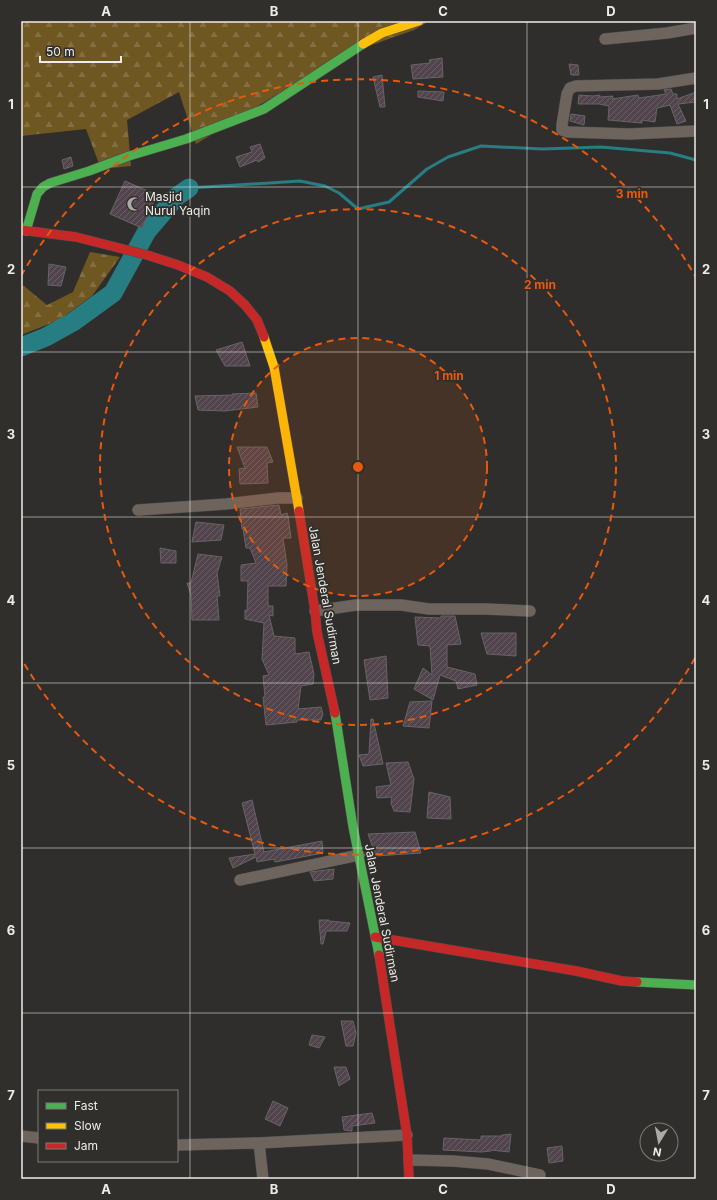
<svg xmlns="http://www.w3.org/2000/svg" width="717" height="1200" font-family="Inter,sans-serif">
  <style>
    .forest { fill: url(#forest-firs) }
    .lines { fill: none; stroke-linecap: round; stroke-linejoin: round }
    .stream { stroke: #277e82; stroke-width: 3 }
    .river { stroke: #277e82; stroke-width: 19 }
    .building { fill: url(#building-hatch); stroke: #666565 }
    .street-casing { stroke: #4e4c4b; stroke-width: 12 }
    .fast-casing { stroke: #4e4c4b; stroke-width: 10 }
    .slow-casing { stroke: #4e4c4b; stroke-width: 10 }
    .jam-casing { stroke: #4e4c4b; stroke-width: 10 }
    .street { stroke: #6d645e; stroke-width: 11 }
    .fast { stroke: #4caf50; stroke-width: 9 }
    .slow { stroke: #ffc107; stroke-width: 9 }
    .jam { stroke: #c62828; stroke-width: 9 }
    .grid { fill: none; stroke: #eeece9; stroke-width: 1; stroke-opacity: 0.55 }
    .ring { fill: none; stroke: #e8590c; stroke-width: 2; stroke-dasharray: 7 5 }
    .labels { text-anchor: middle; stroke-width: 3.5; stroke-linejoin: round; paint-order: stroke }
    .poi-label { font-size: 12px; fill: #eeece9; stroke: #312f2b; text-anchor: start }
    .street-label { font-size: 12px; fill: #eeece9; stroke: #312f2b }
    .centre { fill: #e8590c; stroke: #312f2b; stroke-width: 2 }
    .ring-label { font-size: 12px; text-anchor: middle; font-weight: bold; fill: #e8590c; stroke: #312f2b; stroke-width: 3.5; stroke-linejoin: round; paint-order: stroke }
    .neatline { fill: none; stroke: #eeece9; stroke-width: 1.5 }
    .grid-label { font-size: 13px; text-anchor: middle; font-weight: bold; fill: #eeece9 }
  </style>
  <defs>
    <pattern id="forest-firs" width="22" height="20" patternUnits="userSpaceOnUse"><rect width="22" height="20" fill="#6f5722"/><path d="M5 1l3.5 6h-7zM16 11l3.5 6h-7z" fill="#846f42"/></pattern>
    <pattern id="building-hatch" width="6" height="6" patternUnits="userSpaceOnUse"><rect width="6" height="6" fill="#51444c"/><path d="M-1 1l2-2M0 6l6-6M5 7l2-2" fill="none" stroke="#6a5f66"/></pattern>
  </defs>
  <rect width="100%" height="100%" fill="#302e2c"/>
  <path class="forest" d="M 21,21 L 429,21 L 414,30 L 338,57 L 196,144 L 179,92 L 127,120 L 131,166 L 101,169 L 86,129 L 21,136 Z
    M 90,252 L 120,257 L 92,296 L 59,320 L 21,335 L 21,285 L 24,286 L 47,305 L 73,292 Z"/>
  <g class="lines">
    <path class="stream" d="M 189,188 L 300,181 L 325,186 L 339,193 L 358,209 L 389,202 L 427,169 L 448,157 L 481,146 L 542,149 L 601,147 L 670,153 L 696,160"/>
    <path class="river" d="M 21,347 L 46,337 L 73,322 L 113,293 L 147,231 L 176,197 L 189,188"/>
  </g>
  <path class="building" d="M 442,58 L 443,77 L 413,79 L 411,65 L 430,63 L 429,60 Z
    M 569,64 L 578,65 L 579,75 L 571,75 Z
    M 382,75 L 385,107 L 380,107 L 373,77 Z
    M 671,89 L 673,94 L 677,94 L 677,99 L 696,92 L 696,102 L 678,104 L 686,121 L 677,124 L 670,105 L 657,108 L 655,122 L 642,120 L 642,123 L 608,120 L 609,106 L 599,104 L 578,104 L 579,95 L 593,96 L 600,95 L 599,97 L 613,96 L 612,99 L 638,95 L 639,98 L 666,94 L 664,90 Z
    M 418,91 L 444,92 L 443,101 L 418,97 Z
    M 571,114 L 585,116 L 584,125 L 570,121 Z
    M 260,144 L 265,158 L 258,162 L 257,160 L 240,167 L 236,157 L 252,152 L 250,147 Z
    M 71,157 L 73,166 L 64,169 L 62,160 Z
    M 125,181 L 157,195 L 142,228 L 110,214 Z
    M 49,264 L 66,267 L 61,286 L 48,285 Z
    M 242,342 L 250,366 L 225,366 L 216,350 Z
    M 256,393 L 258,407 L 225,411 L 198,410 L 195,396 L 233,395 L 232,394 Z
    M 237,447 L 267,447 L 273,462 L 267,463 L 268,483 L 240,484 L 239,469 L 245,468 Z
    M 279,505 L 281,515 L 287,513 L 288,516 L 291,538 L 283,538 L 287,565 L 286,586 L 268,586 L 268,606 L 273,606 L 273,616 L 269,615 L 274,636 L 295,638 L 295,654 L 309,652 L 314,674 L 313,684 L 301,686 L 298,709 L 321,707 L 323,714 L 321,720 L 297,720 L 297,722 L 266,725 L 263,697 L 265,697 L 263,676 L 269,675 L 262,659 L 264,623 L 245,619 L 245,610 L 247,611 L 248,581 L 241,581 L 241,565 L 256,563 L 250,548 L 246,548 L 243,529 L 242,529 L 240,509 Z
    M 196,522 L 224,525 L 221,540 L 192,542 Z
    M 160,548 L 176,551 L 176,563 L 161,563 Z
    M 198,554 L 222,557 L 217,573 L 220,596 L 217,596 L 219,620 L 192,620 L 191,595 L 187,583 L 191,583 Z
    M 441,616 L 455,616 L 461,644 L 447,645 L 447,667 L 475,674 L 477,685 L 458,689 L 456,681 L 440,675 L 433,700 L 414,689 L 423,668 L 432,675 L 430,646 L 418,645 L 415,617 L 441,618 Z
    M 481,633 L 516,633 L 516,656 L 487,654 Z
    M 386,656 L 388,698 L 370,700 L 364,660 Z
    M 432,701 L 429,728 L 403,726 L 410,702 Z
    M 371,719 L 373,719 L 383,764 L 363,766 L 359,755 L 369,754 Z
    M 408,762 L 414,779 L 410,812 L 394,811 L 391,803 L 392,797 L 377,798 L 376,787 L 391,785 L 386,763 Z
    M 429,792 L 450,797 L 451,819 L 427,818 Z
    M 252,800 L 264,852 L 322,841 L 323,853 L 275,862 L 274,859 L 257,862 L 256,857 L 233,868 L 229,858 L 255,854 L 242,803 Z
    M 415,832 L 421,853 L 376,856 L 368,834 Z
    M 334,869 L 333,879 L 314,881 L 310,872 Z
    M 319,920 L 329,920 L 329,921 L 350,923 L 347,931 L 326,931 L 323,944 L 321,944 Z
    M 341,1021 L 353,1021 L 356,1033 L 353,1046 L 346,1046 Z
    M 312,1035 L 325,1037 L 319,1048 L 309,1045 Z
    M 334,1067 L 346,1067 L 350,1079 L 339,1086 Z
    M 273,1101 L 288,1108 L 280,1126 L 265,1119 Z
    M 372,1113 L 375,1123 L 352,1126 L 352,1131 L 344,1130 L 342,1117 Z
    M 511,1134 L 509,1152 L 491,1150 L 491,1151 L 481,1152 L 443,1150 L 444,1138 L 481,1140 L 481,1136 L 502,1136 L 502,1135 Z
    M 562,1146 L 563,1161 L 549,1163 L 547,1148 Z"/>
  <g class="lines">
    <defs>
      <path id="street" d="M 605,39 L 667,33 L 696,28
        M 696,78 L 658,84 L 576,86 L 570,88 L 567,94 L 562,125 L 562,130 L 568,132 L 630,134 L 696,131
        M 138,510 L 226,504 L 278,498 L 297,498
        M 315,611 L 356,605 L 401,605 L 429,609 L 485,609 L 530,611
        M 240,880 L 359,855
        M 21,1136 L 39,1138
        M 259,1143 L 263,1179
        M 177,1145 L 259,1143 L 407,1135
        M 409,1160 L 453,1161 L 488,1164 L 540,1175"/>
      <path id="fast" d="M 26,231 L 37,194 L 43,187 L 50,183 L 89,171 L 129,156 L 186,139 L 264,109 L 363,44
        M 335,713 L 353,827 L 379,955
        M 637,982 L 696,985"/>
      <path id="slow" d="M 363,44 L 382,33 L 419,21
        M 264,337 L 274,367 L 299,511"/>
      <path id="jam" d="M 21,230 L 76,237 L 147,255 L 178,265 L 207,277 L 230,291 L 245,305 L 257,320 L 264,337
        M 299,511 L 315,611 L 317,632 L 335,713
        M 375,937 L 576,971 L 622,981 L 637,982
        M 379,955 L 407,1135 L 409,1179"/>
    </defs>
    <use href="#street" class="street-casing"/>
    <use href="#fast" class="fast-casing"/>
    <use href="#slow" class="slow-casing"/>
    <use href="#jam" class="jam-casing"/>
    <use href="#street" class="street"/>
    <use href="#fast" class="fast"/>
    <use href="#slow" class="slow"/>
    <use href="#jam" class="jam"/>
  </g>
  <path class="grid" d="M 190,21 L 190,1179M 358,21 L 358,1179M 527,21 L 527,1179M 21,187 L 696,187M 21,352 L 696,352M 21,517 L 696,517M 21,683 L 696,683M 21,848 L 696,848M 21,1013 L 696,1013"/>
  <circle cx="358" cy="467" r="129" fill="#e8590c" fill-opacity=".12"/>
  <g class="ring">
    <circle cx="358" cy="467" r="129"/>
    <circle cx="358" cy="467" r="258"/>
    <path d="M695 658A387 387 0 0 1 21 658M21 276A387 387 0 0 1 695 276"/>
  </g>
  <defs>
    <symbol id="mosque-bare" viewBox="-9 -9 18 18"><path d="M3.5-4.9A6 6 0 1 0 3.5 4.9A5 5 0 1 1 3.5-4.9Z" fill="#acaaa7" stroke="#312f2b" stroke-width="2.5" paint-order="stroke"/></symbol>
  </defs>
  <g fill-rule="evenodd">
    <use href="#mosque-bare" x="124" y="194" width="20" height="20"/>
  </g>
  <g class="labels">
    <g class="poi-label">
      <text x="145" y="201">Masjid<tspan x="145" dy="14">Nurul Yaqin</tspan></text>
    </g>
    <g class="street-label">
      <text transform="translate(325 595) rotate(80)" y="4">Jalan Jenderal Sudirman</text>
      <text transform="translate(382 913) rotate(79)" y="4">Jalan Jenderal Sudirman</text>
    </g>
  </g>
  <circle cx="358" cy="467" r="6" class="centre"/>
  <g class="ring-label">
    <text x="632" y="198">3 min</text>
    <text x="540" y="289">2 min</text>
    <text x="449" y="380">1 min</text>
  </g>
  <rect width="717" height="1200" fill="none" stroke="#312f2b" stroke-width="44"/>
  <rect x="38" y="1090" width="140" height="72" fill="#312f2b" stroke="#7d7b77"/>
  <rect x="46" y="1103" width="20" height="6" fill="#4caf50" stroke="#7d7b77"/>
  <text x="74" y="1110" font-size="12" fill="#eeece9">Fast</text>
  <rect x="46" y="1123" width="20" height="6" fill="#ffc107" stroke="#7d7b77"/>
  <text x="74" y="1130" font-size="12" fill="#eeece9">Slow</text>
  <rect x="46" y="1143" width="20" height="6" fill="#c62828" stroke="#7d7b77"/>
  <text x="74" y="1150" font-size="12" fill="#eeece9">Jam</text>
  <g transform="translate(659 1142) rotate(190)"><circle r="19" fill="#312f2b" stroke="#7d7b77"/>
  <path d="M0-3L7 15L0 10L-7 15Z" fill="#acaaa7"/>
  <text y="-6" font-size="11" font-weight="bold" text-anchor="middle" fill="#eeece9">N</text>
  </g>
  <path d="M40 56v6h81v-6" fill="none" stroke="#eeece9" stroke-width="2"/>
  <text x="46" y="56" font-size="12" fill="#eeece9" stroke="#312f2b" stroke-width="3" paint-order="stroke">50 m</text>
  <rect x="22" y="22" width="673" height="1156" class="neatline"/>
  <g class="grid-label">
    <text x="106" y="16">A</text>
    <text x="274" y="16">B</text>
    <text x="443" y="16">C</text>
    <text x="611" y="16">D</text>
    <text x="11" y="109">1</text>
    <text x="706" y="109">1</text>
    <text x="11" y="274">2</text>
    <text x="706" y="274">2</text>
    <text x="11" y="439">3</text>
    <text x="706" y="439">3</text>
    <text x="11" y="605">4</text>
    <text x="706" y="605">4</text>
    <text x="11" y="770">5</text>
    <text x="706" y="770">5</text>
    <text x="11" y="935">6</text>
    <text x="706" y="935">6</text>
    <text x="11" y="1100">7</text>
    <text x="706" y="1100">7</text>
    <text x="106" y="1194">A</text>
    <text x="274" y="1194">B</text>
    <text x="443" y="1194">C</text>
    <text x="611" y="1194">D</text>
  </g>
</svg>
